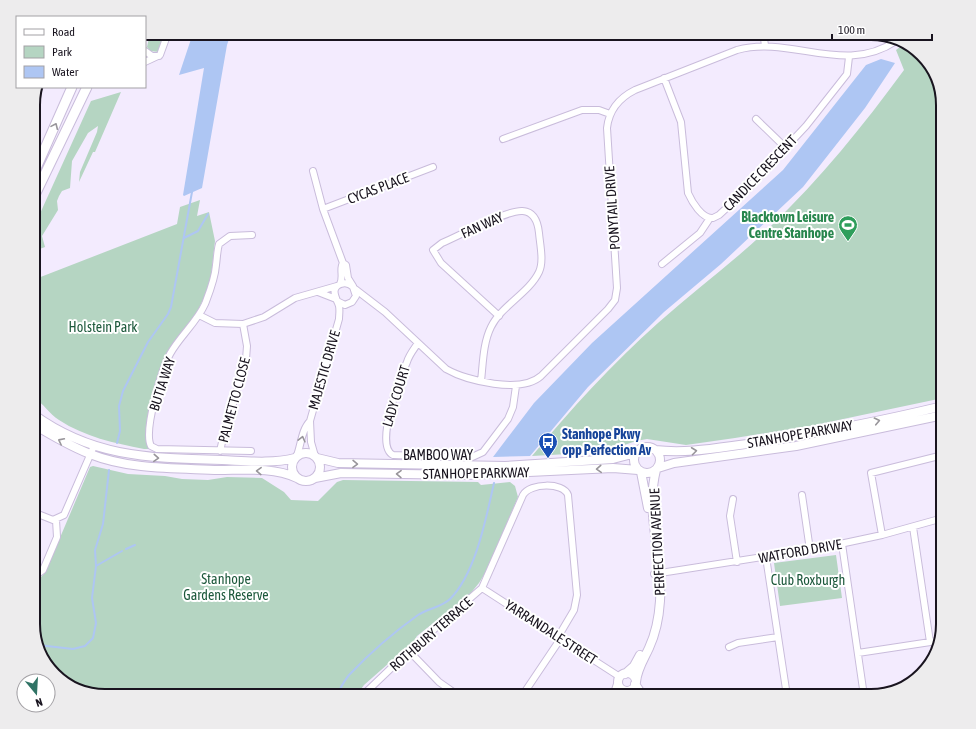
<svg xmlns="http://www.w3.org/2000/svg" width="976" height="729" font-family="'Asap Condensed',sans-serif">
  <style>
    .green { fill: #b5d5c2 }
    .water { fill: #aec6f3 }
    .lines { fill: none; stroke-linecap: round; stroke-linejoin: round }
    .stream { stroke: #aec6f3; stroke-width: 2 }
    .street-casing { stroke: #c9bcdb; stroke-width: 8 }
    .secondary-casing { stroke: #c9bcdb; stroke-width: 10 }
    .primary-casing { stroke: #c9bcdb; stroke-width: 11 }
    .street { stroke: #fff; stroke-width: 6 }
    .secondary { stroke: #fff; stroke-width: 8 }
    .primary { stroke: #fff; stroke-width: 9 }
    .oneway { stroke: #98959a }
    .labels { text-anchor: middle; stroke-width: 4; stroke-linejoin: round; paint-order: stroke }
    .street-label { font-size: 14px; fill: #19141f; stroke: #fff }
    .leisure-label { font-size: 14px; font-weight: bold; fill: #27864d; stroke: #fff; text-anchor: end }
    .park-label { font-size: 14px; fill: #1d593c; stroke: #fff }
    .transit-label { font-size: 14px; font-weight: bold; fill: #164399; stroke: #fff; text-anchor: start }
    .rim { fill: none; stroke: #19141f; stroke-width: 2 }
  </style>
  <rect width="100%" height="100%" fill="#f3ebfe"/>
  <path class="green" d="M 150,33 L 166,33 L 159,52 L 150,51 L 147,47 Z
    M 904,44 L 915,48 L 936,73 L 943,105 L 943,398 L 810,426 L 735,438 L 686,445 L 647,439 L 636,441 L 604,452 L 532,456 C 571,409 612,364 658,323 C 695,290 735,261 771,226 C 820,179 863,126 904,70 L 896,50 Z
    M 121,92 L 95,152 L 93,152 L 79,182 L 80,172 L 97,132 L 98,126 L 88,133 L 72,161 L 70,188 L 62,191 L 59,196 L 57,201 L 58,210 L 42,236 L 45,247 L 37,250 L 33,249 L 33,229 L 91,101 Z
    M 200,200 L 197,216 L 209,212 L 215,241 L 211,277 L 206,294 L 196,314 L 173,344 L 149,413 L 146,441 L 151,449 L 144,449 C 114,443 85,437 59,420 C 49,414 44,403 33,398 L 33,271 L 38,278 L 177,224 L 180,207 Z
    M 93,466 L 128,474 L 165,476 L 182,479 L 208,480 L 227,477 L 262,478 L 284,492 L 291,500 L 318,501 L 337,482 L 343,480 L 478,482 L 481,485 L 510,482 L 515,486 L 518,497 L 487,570 L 479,583 L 470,594 L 417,636 L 414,641 L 364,685 L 356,696 L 105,696 L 61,681 L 41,656 L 33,629 L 33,579 L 41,577 L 45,573 L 90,467 Z
    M 836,555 L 842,598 L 780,606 L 774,563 Z"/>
  <path class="water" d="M 193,33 L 231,33 L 227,45 L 202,188 L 184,196 L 183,195 L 204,68 L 179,75 Z
    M 881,59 L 895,63 L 865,108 L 803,187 L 721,264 L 664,312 L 588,387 L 530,456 L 493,457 L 534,403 L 592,343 L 783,170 L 866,65 Z"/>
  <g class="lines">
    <path class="stream" d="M 184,238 L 198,231 L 208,214
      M 117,443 L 120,431 L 119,406 L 123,391 L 148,342 L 168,314 L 171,307 L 192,192
      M 126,549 L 135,545
      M 96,566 L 122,551
      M 38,645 L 73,649 L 85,646 L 93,638 L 96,623 L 92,598 L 96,566 L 95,550 L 103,524 L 109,470
      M 336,696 C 340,689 344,681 349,675 C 369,654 394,632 418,615 C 429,608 442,607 450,599 C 476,573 486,518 494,483"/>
    <defs>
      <path id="street" d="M 763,33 L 765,45
        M 145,37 L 147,33
        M 145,51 L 152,56 L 159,56
        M 145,62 L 160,55 L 168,33
        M 664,78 L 681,122 L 688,193 C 692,202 702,219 713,218 L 719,215 L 747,189 L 806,126 L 847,74 L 849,57
        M 756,119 L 786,148
        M 503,139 L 582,110 L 599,110 L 610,114
        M 313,171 L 323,209 L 343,263 L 346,265 L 348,278 L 353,286
        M 323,209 L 433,167
        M 662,264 L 700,233 L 710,218
        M 340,284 C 344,277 339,269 343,263
        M 355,289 L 385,312 L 446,369 C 467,381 521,394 541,376 L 608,309 L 615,300 L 617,288 L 607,128 C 609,110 619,98 635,90 L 737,50 C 792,35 844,76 896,41
        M 318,292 L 336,299
        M 199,315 L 215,323 L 243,324 L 264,317 L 295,298 L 337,286
        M 418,343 C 414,349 409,355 407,362 C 400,377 374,446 393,455 L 470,458 L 483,452 L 508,419 L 513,407 L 516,386
        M 481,381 C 483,364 483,343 491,327 C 501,306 529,293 539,272 C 544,261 540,245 539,233 C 538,223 535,212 523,211 C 508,209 459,236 442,243 L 433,250 L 441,263 L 499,316
        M 310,421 L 311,442 L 315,456
        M 220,451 L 223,438 L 246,359 L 247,346 L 243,324
        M 251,451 L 157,449 L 151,446 C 143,431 162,369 170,354 C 180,336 197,322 205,304 C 210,291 215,279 216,265 C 217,258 217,251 219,244 L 230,236 L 252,235
        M 296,458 C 301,447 301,430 310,421 L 339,319 C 339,315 340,311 339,306 C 337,299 329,288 341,284 C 346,282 350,284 353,287 L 356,296 L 352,302 L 345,305 L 337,301
        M 802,495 L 810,550
        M 733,499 L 730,516 L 737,562
        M 33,512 L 53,520 L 64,515 L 94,446
        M 913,527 L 930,642
        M 882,535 L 871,473 L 943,455
        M 842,544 L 864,696
        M 766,557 L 787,696
        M 654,574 L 826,547 L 882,535 L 943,518
        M 33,575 L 39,573 L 43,570 L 57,537 L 56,520
        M 482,588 L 620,677
        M 729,647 L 738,643 L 778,637
        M 409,651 L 439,682 L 459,696
        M 858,653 L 937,641
        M 362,696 L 409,651 L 482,588 L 523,495 C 530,483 563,482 568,495 L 577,595 L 574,610 L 558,637
        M 522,696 L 561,638"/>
      <path id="secondary" d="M 33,414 C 93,458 151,458 222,460 C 246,461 271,464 295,458
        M 33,424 C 51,435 70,446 90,454 C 130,470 176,468 219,470 C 244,470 273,467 297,478
        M634 460a13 13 0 1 1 26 0a13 13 0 1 1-26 0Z
        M 655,450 C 689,454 721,447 755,443 C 818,433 881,421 943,406
        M292 467a14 14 0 1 1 28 0a14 14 0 1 1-28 0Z
        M 317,458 L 338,463 L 505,466 L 613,459 L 636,453
        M 658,468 L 674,463 L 796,446 L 943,415
        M 641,472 L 648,508
        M 315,478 L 341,473 L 466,475 L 613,468 L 638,470
        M618 682a9 9 0 1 1 18 0a9 9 0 1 1-18 0Z
        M 625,674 L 634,666 L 640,655
        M 636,682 C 637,669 644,659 649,648 C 656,633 659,617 660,601 C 663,557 645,513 656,470
        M 635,684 L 643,696
        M 614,696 L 618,684"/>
      <path id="primary" d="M 33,175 L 72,87
        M 33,199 L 87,87"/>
    </defs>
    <use href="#street" class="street-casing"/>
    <use href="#secondary" class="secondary-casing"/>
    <use href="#primary" class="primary-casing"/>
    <use href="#street" class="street"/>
    <use href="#secondary" class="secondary"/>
    <use href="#primary" class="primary"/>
  </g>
  <defs><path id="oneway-chevron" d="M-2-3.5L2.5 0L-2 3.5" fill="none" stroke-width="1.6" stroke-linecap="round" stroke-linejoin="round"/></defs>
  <g class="oneway">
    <use href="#oneway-chevron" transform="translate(55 126) rotate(-66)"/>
    <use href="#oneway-chevron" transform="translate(877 421) rotate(-12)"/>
    <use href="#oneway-chevron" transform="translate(302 439) rotate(-76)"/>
    <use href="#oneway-chevron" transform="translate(61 441) rotate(-153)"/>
    <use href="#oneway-chevron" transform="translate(694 451) rotate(-7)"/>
    <use href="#oneway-chevron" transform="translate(156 458) rotate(4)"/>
    <use href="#oneway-chevron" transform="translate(355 464) rotate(1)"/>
    <use href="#oneway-chevron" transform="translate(599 469) rotate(176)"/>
    <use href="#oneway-chevron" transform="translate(259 471) rotate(-178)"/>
    <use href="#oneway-chevron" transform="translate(399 474) rotate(-179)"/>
  </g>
  <defs>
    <symbol id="stadium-pin" viewBox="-11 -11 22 30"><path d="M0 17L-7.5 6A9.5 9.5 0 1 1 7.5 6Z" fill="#2e9e5b" stroke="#fff"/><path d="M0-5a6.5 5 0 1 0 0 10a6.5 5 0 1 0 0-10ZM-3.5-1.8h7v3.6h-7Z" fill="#fff"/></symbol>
    <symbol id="bus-pin" viewBox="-11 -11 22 30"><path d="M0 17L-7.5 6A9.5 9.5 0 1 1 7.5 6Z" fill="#1a4fb4" stroke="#fff"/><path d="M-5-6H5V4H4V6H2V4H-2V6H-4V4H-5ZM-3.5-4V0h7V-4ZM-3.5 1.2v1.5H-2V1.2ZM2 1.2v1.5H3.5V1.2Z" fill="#fff"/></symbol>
  </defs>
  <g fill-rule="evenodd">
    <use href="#stadium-pin" x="837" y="214" width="22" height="30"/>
    <use href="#bus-pin" x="537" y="431" width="22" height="30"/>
  </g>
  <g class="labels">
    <g class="street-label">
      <text transform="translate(760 173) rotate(-46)" y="5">CANDICE CRESCENT</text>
      <text transform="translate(378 188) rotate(-21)" y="5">CYCAS PLACE</text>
      <text transform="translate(612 208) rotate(-94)" y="5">PONYTAIL DRIVE</text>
      <text transform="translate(482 225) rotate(-24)" y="5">FAN WAY</text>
      <text transform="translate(324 370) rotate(-74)" y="5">MAJESTIC DRIVE</text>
      <text transform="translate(162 384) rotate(-72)" y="5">BUTIA WAY</text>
      <text transform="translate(396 396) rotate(-73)" y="5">LADY COURT</text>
      <text transform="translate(234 400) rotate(-75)" y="5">PALMETTO CLOSE</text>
      <text transform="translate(800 434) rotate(-10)" y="5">STANHOPE PARKWAY</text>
      <text x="438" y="460">BAMBOO WAY</text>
      <text transform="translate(476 473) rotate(-1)" y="5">STANHOPE PARKWAY</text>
      <text transform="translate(657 542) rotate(-93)" y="5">PERFECTION AVENUE</text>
      <text transform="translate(800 551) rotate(-10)" y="5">WATFORD DRIVE</text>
      <text transform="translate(551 632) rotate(33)" y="5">YARRANDALE STREET</text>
      <text transform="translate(431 634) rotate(-41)" y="5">ROTHBURY TERRACE</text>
    </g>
    <g class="leisure-label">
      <text x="834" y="222">Blacktown Leisure<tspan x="834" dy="16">Centre Stanhope</tspan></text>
    </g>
    <g class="park-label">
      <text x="103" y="332">Holstein Park</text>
      <text x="226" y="584">Stanhope<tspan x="226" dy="16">Gardens Reserve</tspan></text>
      <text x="808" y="585">Club Roxburgh</text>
    </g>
    <g class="transit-label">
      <text x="562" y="439">Stanhope Pkwy<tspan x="562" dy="16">opp Perfection Av</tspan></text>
    </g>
  </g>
  <path d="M0 0H976V729H0ZM105 40H871A65 65 0 0 1 936 105V624A65 65 0 0 1 871 689H105A65 65 0 0 1 40 624V105A65 65 0 0 1 105 40Z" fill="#edeced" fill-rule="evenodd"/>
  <path class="rim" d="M105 40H871A65 65 0 0 1 936 105V624A65 65 0 0 1 871 689H105A65 65 0 0 1 40 624V105A65 65 0 0 1 105 40Z"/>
  <rect x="16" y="16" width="130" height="72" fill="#ffffff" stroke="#a3a1a5"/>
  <rect x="24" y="29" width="20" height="6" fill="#ffffff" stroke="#a3a1a5"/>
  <text x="52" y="36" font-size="12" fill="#19141f">Road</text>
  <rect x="24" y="46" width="20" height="12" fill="#b5d5c2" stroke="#a3a1a5"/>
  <text x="52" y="56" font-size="12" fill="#19141f">Park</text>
  <rect x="24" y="66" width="20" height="12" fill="#aec6f3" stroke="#a3a1a5"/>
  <text x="52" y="76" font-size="12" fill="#19141f">Water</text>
  <g transform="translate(36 693) rotate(162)"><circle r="19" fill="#ffffff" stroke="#a3a1a5"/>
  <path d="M0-3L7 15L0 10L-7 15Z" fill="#307365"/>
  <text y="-6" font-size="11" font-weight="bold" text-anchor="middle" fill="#19141f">N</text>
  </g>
  <path d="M832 34v6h100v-6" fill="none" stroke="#19141f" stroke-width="2"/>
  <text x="838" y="34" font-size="12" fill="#19141f" stroke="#ffffff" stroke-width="3" paint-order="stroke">100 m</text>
</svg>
